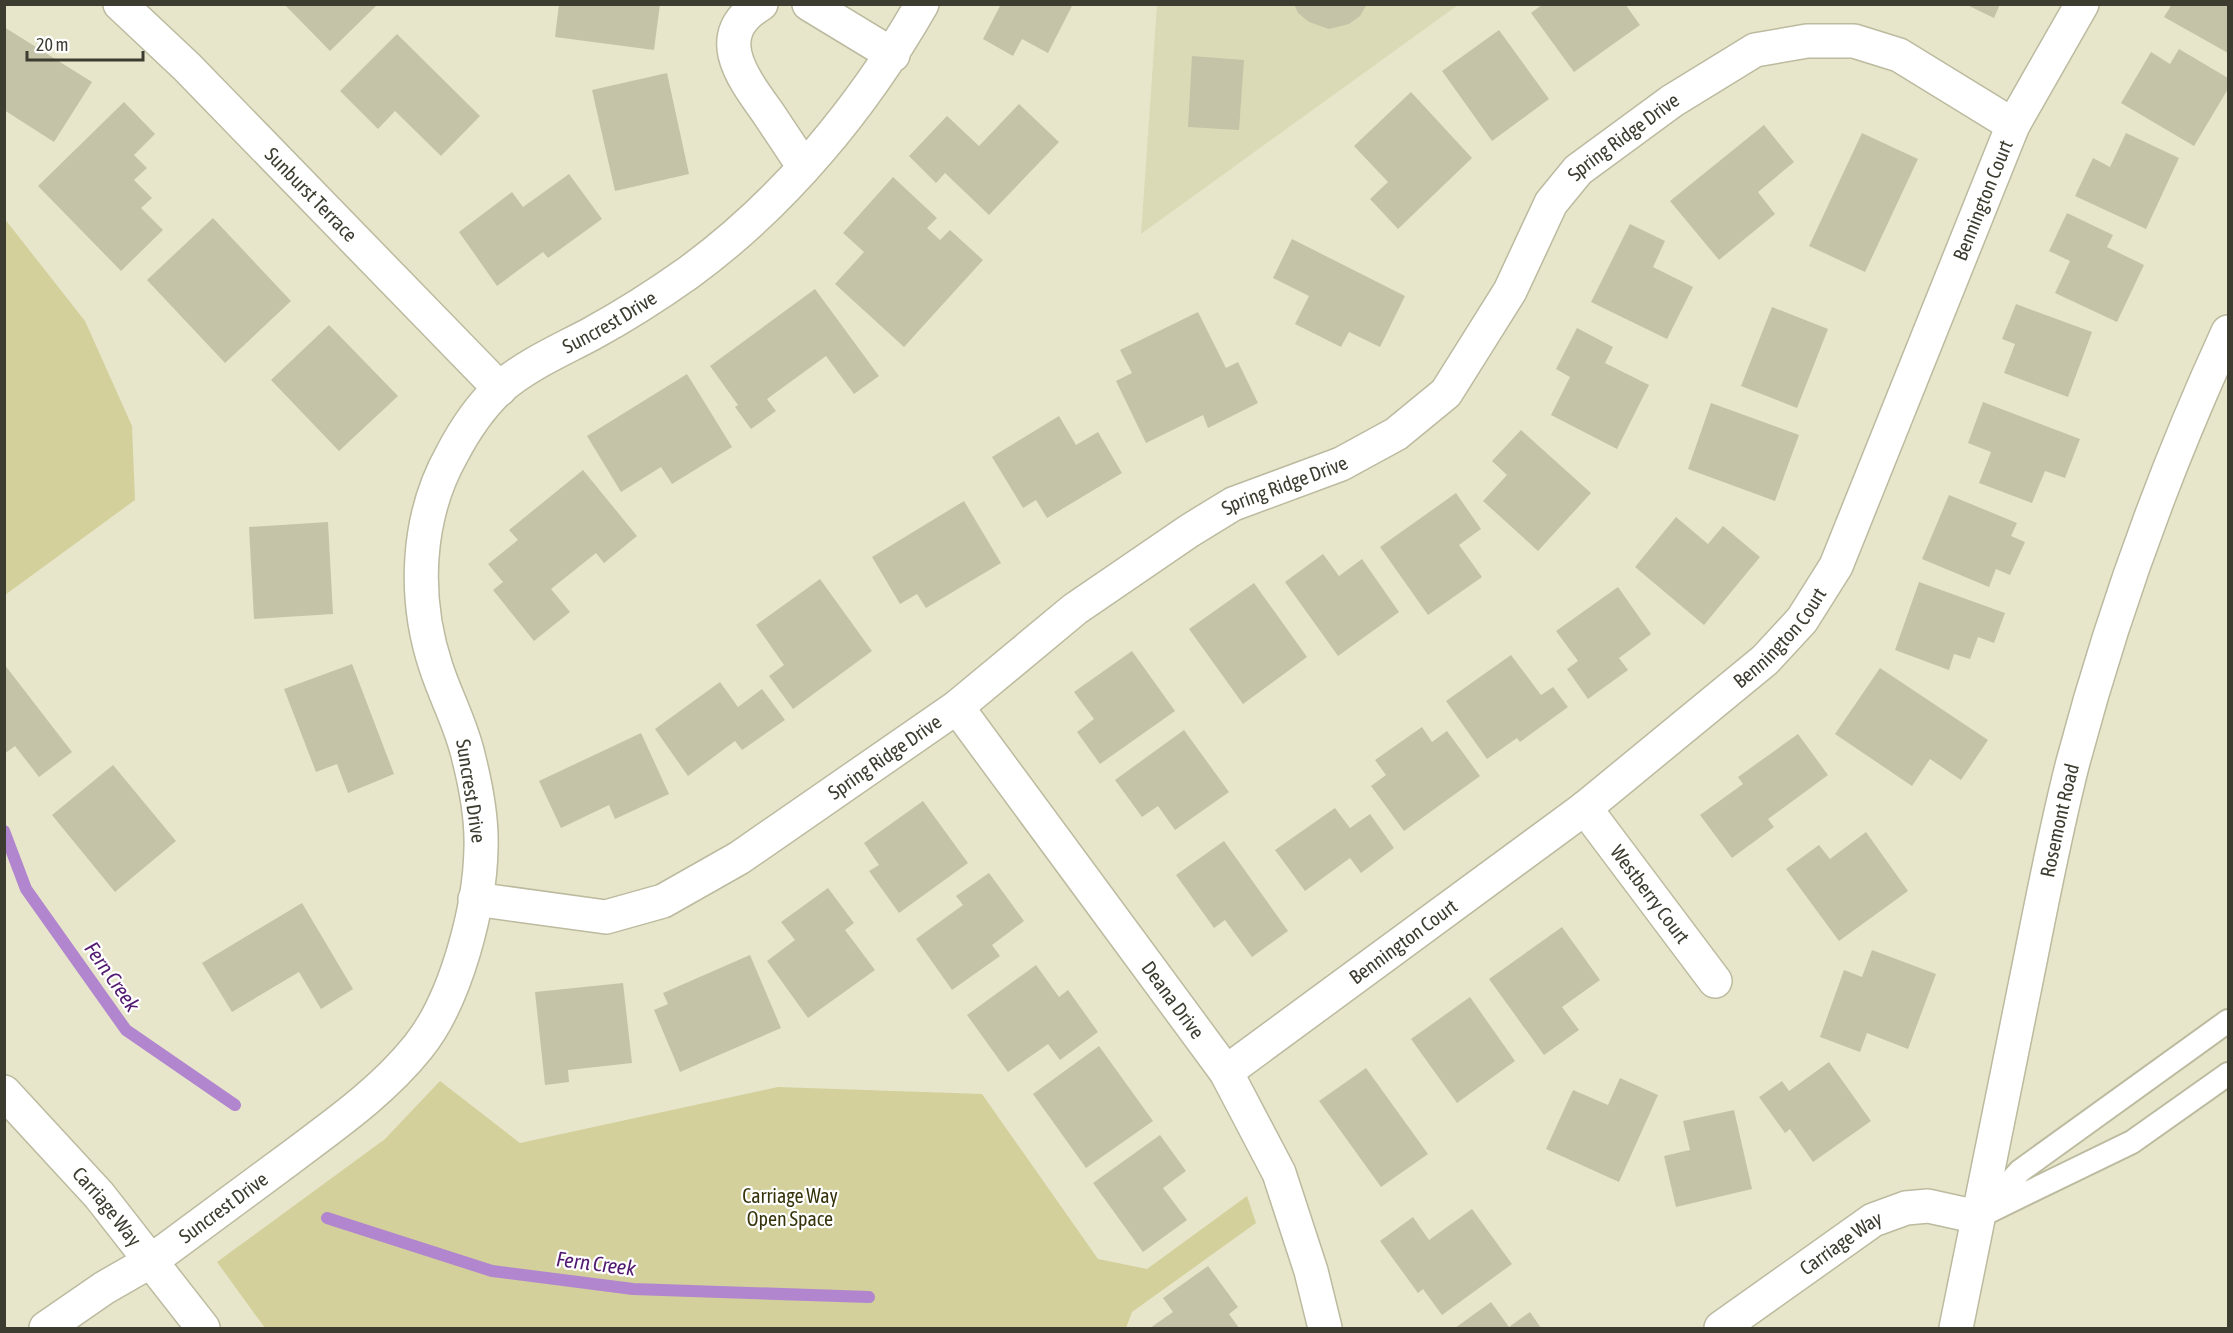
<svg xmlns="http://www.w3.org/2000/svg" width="2233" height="1333" font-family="'Asap Condensed',sans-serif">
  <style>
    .built { fill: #dbdab6 }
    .green { fill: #d3d09c }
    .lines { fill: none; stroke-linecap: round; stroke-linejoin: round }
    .stream { stroke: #b186cf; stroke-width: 12 }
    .building { fill: #c4c3a7 }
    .service-casing { stroke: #bcba9f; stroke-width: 26 }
    .minor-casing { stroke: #bcba9f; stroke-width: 36 }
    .tertiary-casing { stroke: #bcba9f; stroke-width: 36 }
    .secondary-casing { stroke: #bcba9f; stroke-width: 36 }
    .service { stroke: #fff; stroke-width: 22 }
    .minor { stroke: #fff; stroke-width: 33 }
    .tertiary { stroke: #fff; stroke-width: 33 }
    .secondary { stroke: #fff; stroke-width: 33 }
    .labels { text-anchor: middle; stroke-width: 4.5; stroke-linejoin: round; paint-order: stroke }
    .street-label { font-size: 20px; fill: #3c3c30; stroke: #fff }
    .park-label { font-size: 20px; fill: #37340c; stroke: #fff }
    .water-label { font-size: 21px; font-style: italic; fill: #51196f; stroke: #fff }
  </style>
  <rect width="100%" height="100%" fill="#e7e6ca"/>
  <path class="built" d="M 1157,5 L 1458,5 L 1141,234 Z"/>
  <path class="green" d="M 4,218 L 85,321 L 132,426 L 135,500 L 5,595 Z
    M 440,1081 L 520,1143 L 778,1087 L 982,1094 L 1098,1259 L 1147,1269 L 1247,1196 L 1256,1223 L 1132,1312 L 1126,1328 L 265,1328 L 217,1262 L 385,1139 Z"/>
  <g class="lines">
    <path class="stream" d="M 4,831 L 26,889 L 126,1030 L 235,1105
      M 327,1218 L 492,1271 L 633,1289 L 869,1297"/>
  </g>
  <path class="building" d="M 284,4 L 378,4 L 330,51 Z
    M 559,4 L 660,4 L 654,50 L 555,37 Z
    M 1001,4 L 1073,4 L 1048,53 L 1022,39 L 1013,56 L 983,39 Z
    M 1294,4 L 1367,4 L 1360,16 L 1349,24 L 1329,29 L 1309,22 L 1298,13 Z
    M 1543,4 L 1625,4 L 1640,25 L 1574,72 L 1531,13 Z
    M 1965,4 L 2000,4 L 1994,18 Z
    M 2172,4 L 2228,4 L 2228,53 L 2164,17 Z
    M 4,27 L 92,82 L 54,142 L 4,110 Z
    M 1499,30 L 1549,99 L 1492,141 L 1442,71 Z
    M 397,34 L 480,116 L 441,156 L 395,111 L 378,129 L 340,91 Z
    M 2179,49 L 2228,78 L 2228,89 L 2194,146 L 2121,103 L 2151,52 L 2170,64 Z
    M 1192,56 L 1244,60 L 1239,130 L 1188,127 Z
    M 667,73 L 689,174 L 615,191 L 592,90 Z
    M 1411,92 L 1472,158 L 1398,229 L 1370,199 L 1388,182 L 1354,146 Z
    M 124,102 L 155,134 L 134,155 L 147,168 L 134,180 L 152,198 L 141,208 L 163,230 L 121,271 L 38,186 Z
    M 1019,104 L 1059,142 L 989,215 L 945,173 L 936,183 L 909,156 L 947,116 L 979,146 Z
    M 1764,125 L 1794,162 L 1758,192 L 1775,214 L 1719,260 L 1670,201 Z
    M 1862,133 L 1918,159 L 1865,272 L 1809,246 Z
    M 2126,133 L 2179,158 L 2146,229 L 2075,196 L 2093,158 L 2110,167 Z
    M 569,174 L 602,219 L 548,258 L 543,252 L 497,286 L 459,232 L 512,192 L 523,207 Z
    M 893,177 L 937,218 L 927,228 L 940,240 L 950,230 L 983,260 L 904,347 L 835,284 L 864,252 L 843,233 Z
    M 2067,213 L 2113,235 L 2107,247 L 2144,265 L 2117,322 L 2055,293 L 2070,261 L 2049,251 Z
    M 213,218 L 291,301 L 225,363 L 147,280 Z
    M 1630,224 L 1665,241 L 1653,267 L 1693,287 L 1667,339 L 1591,302 Z
    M 1292,239 L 1405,296 L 1380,347 L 1349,332 L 1341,347 L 1295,324 L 1309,296 L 1273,278 Z
    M 815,289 L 879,376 L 854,394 L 826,356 L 767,399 L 776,411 L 751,429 L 735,407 L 738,405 L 710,366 Z
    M 2016,304 L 2092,332 L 2068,397 L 2004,373 L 2015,344 L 2002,339 Z
    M 1772,307 L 1828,329 L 1797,408 L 1741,386 Z
    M 1198,312 L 1226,368 L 1238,362 L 1258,403 L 1208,428 L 1203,415 L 1146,443 L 1116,381 L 1132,373 L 1120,350 Z
    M 329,325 L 398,396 L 339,451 L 271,380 Z
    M 1577,328 L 1613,347 L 1605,363 L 1649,385 L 1617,449 L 1551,415 L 1570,377 L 1556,369 Z
    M 687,374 L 732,447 L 672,484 L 661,467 L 621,492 L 587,436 Z
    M 1983,402 L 2080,439 L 2065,478 L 2045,471 L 2032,503 L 1979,483 L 1991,452 L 1968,443 Z
    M 1711,403 L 1799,435 L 1775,501 L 1688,469 Z
    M 1059,416 L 1076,445 L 1098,432 L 1122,473 L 1047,518 L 1036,500 L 1023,508 L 992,457 Z
    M 1521,430 L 1591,493 L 1538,551 L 1483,501 L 1507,475 L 1492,461 Z
    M 583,470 L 637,536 L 604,563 L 596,553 L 551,589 L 570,612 L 534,641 L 493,590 L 503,582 L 488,564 L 518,540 L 509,530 Z
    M 1456,493 L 1481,529 L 1459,545 L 1482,577 L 1428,615 L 1380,547 Z
    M 1949,495 L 2017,523 L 2011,536 L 2025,542 L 2010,575 L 1996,569 L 1989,587 L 1922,559 Z
    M 964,501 L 1001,563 L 926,608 L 917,594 L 900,604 L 872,557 Z
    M 1676,517 L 1708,544 L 1723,526 L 1760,557 L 1704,625 L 1635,567 Z
    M 328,522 L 333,614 L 254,619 L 249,527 Z
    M 1323,554 L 1339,576 L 1362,559 L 1399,612 L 1338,656 L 1285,582 Z
    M 820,579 L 872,651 L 793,709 L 769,676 L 784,665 L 756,625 Z
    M 1919,582 L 2005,613 L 1994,643 L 1978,637 L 1970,659 L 1954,654 L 1949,670 L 1895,650 Z
    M 1254,583 L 1307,657 L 1243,704 L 1189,629 Z
    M 1618,587 L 1651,634 L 1619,658 L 1628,670 L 1588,699 L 1567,669 L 1578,661 L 1556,631 Z
    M 1132,651 L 1175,711 L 1100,764 L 1077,732 L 1094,719 L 1074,692 Z
    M 1511,655 L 1541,695 L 1553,687 L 1568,707 L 1520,742 L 1517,738 L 1487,759 L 1446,701 Z
    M 4,664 L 72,752 L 39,777 L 15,746 L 4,754 Z
    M 352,664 L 394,774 L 348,793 L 337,764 L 316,772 L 284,689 Z
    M 1880,668 L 1988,740 L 1961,780 L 1930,759 L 1912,786 L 1835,734 Z
    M 720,682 L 738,707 L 762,689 L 785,720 L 742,750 L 735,741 L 688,776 L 655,729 Z
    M 1422,727 L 1432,742 L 1447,731 L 1480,776 L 1404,831 L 1371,786 L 1386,775 L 1375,760 Z
    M 1184,730 L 1229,792 L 1175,830 L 1158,806 L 1142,817 L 1115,780 Z
    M 641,733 L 669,794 L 615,819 L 609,805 L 561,828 L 539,781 Z
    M 1798,734 L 1828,775 L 1768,819 L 1774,827 L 1732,858 L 1700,815 L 1743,784 L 1738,777 Z
    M 113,765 L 176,841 L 115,892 L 52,815 Z
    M 923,801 L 968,863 L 899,913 L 869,871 L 879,865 L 864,843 Z
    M 1335,808 L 1350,828 L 1370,814 L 1394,848 L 1361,873 L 1350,858 L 1305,891 L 1275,850 Z
    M 1866,832 L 1908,891 L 1839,941 L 1786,869 L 1819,845 L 1830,859 Z
    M 1224,841 L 1288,931 L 1252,957 L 1225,920 L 1214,928 L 1176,875 Z
    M 989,873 L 1024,921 L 992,945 L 1000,956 L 952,990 L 916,939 L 963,905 L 956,896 Z
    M 828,888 L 854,923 L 845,930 L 875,970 L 808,1018 L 767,961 L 795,940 L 781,922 Z
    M 302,903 L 353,989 L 321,1009 L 299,972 L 232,1012 L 202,963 Z
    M 1562,927 L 1600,980 L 1562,1007 L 1579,1030 L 1544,1055 L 1489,979 Z
    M 1872,950 L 1936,974 L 1908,1049 L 1867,1033 L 1860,1052 L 1820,1037 L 1844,970 L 1862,977 Z
    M 750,955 L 781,1028 L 680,1072 L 654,1010 L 668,1004 L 663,993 Z
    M 1036,965 L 1059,997 L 1068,990 L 1098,1032 L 1060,1060 L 1048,1044 L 1008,1072 L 967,1015 Z
    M 623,983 L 632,1063 L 568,1070 L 569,1082 L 545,1085 L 535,992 Z
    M 1470,997 L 1515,1061 L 1457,1103 L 1411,1039 Z
    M 1099,1046 L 1153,1121 L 1086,1168 L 1033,1094 Z
    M 1829,1062 L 1871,1121 L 1813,1162 L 1790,1129 L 1785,1133 L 1759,1097 L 1782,1081 L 1789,1091 Z
    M 1366,1068 L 1428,1154 L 1381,1187 L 1319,1101 Z
    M 1620,1078 L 1658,1095 L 1619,1182 L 1546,1149 L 1573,1090 L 1608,1105 Z
    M 1734,1110 L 1752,1189 L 1676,1207 L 1664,1156 L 1690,1150 L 1683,1121 Z
    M 1160,1135 L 1186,1171 L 1163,1188 L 1187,1220 L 1143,1252 L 1093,1183 Z
    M 1472,1209 L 1512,1264 L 1442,1315 L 1423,1289 L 1418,1293 L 1380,1241 L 1413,1217 L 1429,1240 Z
    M 1208,1266 L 1238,1307 L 1229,1314 L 1239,1328 L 1150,1328 L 1173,1312 L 1163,1298 Z
    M 1491,1302 L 1509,1327 L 1530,1312 L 1541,1328 L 1455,1328 Z"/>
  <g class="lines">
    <defs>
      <path id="service" d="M 1990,1211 L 2132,1142 L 2228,1074
        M 1979,1216 L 2020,1171 L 2228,1021"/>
      <g id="minor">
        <path id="s1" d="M 120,4 L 187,67 L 500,389"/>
        <path d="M 761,4 C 709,35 743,78 768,113 C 780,131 792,149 804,167"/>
        <path d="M 809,4 L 893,55"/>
        <path id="s2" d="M 957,707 L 1226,1072 L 1279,1173 L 1311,1271 L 1325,1328"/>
        <path id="s3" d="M 1585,808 L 1715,981"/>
        <path id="s4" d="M 475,899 L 606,917 L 663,901 L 739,858 L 957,707 L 1075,609 L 1189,531 L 1233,504 L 1341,464 L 1396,434 L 1446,393 L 1510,291 L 1551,203 L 1578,170 L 1672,101 L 1755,50 L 1807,41 L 1854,41 L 1899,55 L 2013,125"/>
        <path id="s5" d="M 1226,1072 L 1585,808 L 1765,660 L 1802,620 L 1836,566 L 2013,125 L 2082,4"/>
        <path id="s6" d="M 151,1261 C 197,1227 243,1193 289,1159 C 334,1125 382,1092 418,1047 C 456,1000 480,908 481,848 C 482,819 476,787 469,759 C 462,726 446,698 436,667 C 413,598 416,518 452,454 C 464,431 482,405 500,388 C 526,365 561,350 591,334 C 624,316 657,295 688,273 C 784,203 863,107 922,4"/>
      </g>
      <g id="tertiary">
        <path id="s7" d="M 4,1092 L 99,1195 L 203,1328"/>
        <path d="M 46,1328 L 104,1288 L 151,1261"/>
        <path id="s8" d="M 1721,1328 L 1873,1220 L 1906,1208 L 1928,1206 L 1978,1217"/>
      </g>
      <g id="secondary">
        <path id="s9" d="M 1956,1328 C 1978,1214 2001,1100 2025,986 C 2040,912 2054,836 2073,762 C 2112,615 2164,471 2228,332"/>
      </g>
    </defs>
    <use href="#service" class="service-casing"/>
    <use href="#minor" class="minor-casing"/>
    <use href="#tertiary" class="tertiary-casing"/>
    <use href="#secondary" class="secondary-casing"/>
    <use href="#service" class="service"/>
    <use href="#minor" class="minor"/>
    <use href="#tertiary" class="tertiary"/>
    <use href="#secondary" class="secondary"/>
  </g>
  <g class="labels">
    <g class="street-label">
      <text dy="7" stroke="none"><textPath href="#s4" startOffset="1446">Spring Ridge Drive</textPath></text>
      <text dy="7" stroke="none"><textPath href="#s1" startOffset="270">Sunburst Terrace</textPath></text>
      <text dy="7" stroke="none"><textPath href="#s5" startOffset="1191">Bennington Court</textPath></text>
      <text dy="7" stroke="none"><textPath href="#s6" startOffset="1172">Suncrest Drive</textPath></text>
      <text dy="7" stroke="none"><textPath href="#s4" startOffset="942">Spring Ridge Drive</textPath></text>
      <text dy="7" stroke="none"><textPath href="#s5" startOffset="705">Bennington Court</textPath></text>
      <text dy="7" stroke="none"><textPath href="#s4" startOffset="456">Spring Ridge Drive</textPath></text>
      <text transform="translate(471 791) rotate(81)" y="7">Suncrest Drive</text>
      <text dy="7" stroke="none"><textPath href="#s9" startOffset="518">Rosemont Road</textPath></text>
      <text dy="7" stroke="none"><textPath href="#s3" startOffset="108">Westberry Court</textPath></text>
      <text dy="7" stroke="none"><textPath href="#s5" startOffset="220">Bennington Court</textPath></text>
      <text dy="7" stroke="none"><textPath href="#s2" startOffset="364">Deana Drive</textPath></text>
      <text dy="7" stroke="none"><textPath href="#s7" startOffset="154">Carriage Way</textPath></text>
      <text dy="7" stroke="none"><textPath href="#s6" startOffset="90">Suncrest Drive</textPath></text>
      <text dy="7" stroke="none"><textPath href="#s8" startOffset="147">Carriage Way</textPath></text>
    </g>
    <g class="park-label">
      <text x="790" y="1203">Carriage Way<tspan x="790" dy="23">Open Space</tspan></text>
    </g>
    <g class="water-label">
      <text transform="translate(112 977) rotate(55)" y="7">Fern Creek</text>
      <text transform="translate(596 1264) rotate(7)" y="7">Fern Creek</text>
    </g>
  </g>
  <rect width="2233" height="1333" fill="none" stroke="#3c3c30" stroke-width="12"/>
  <path d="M27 51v9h116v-9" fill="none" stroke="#3c3c30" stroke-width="3"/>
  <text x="36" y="51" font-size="18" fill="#3c3c30" stroke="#ffffff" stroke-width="4.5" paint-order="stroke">20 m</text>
</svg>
